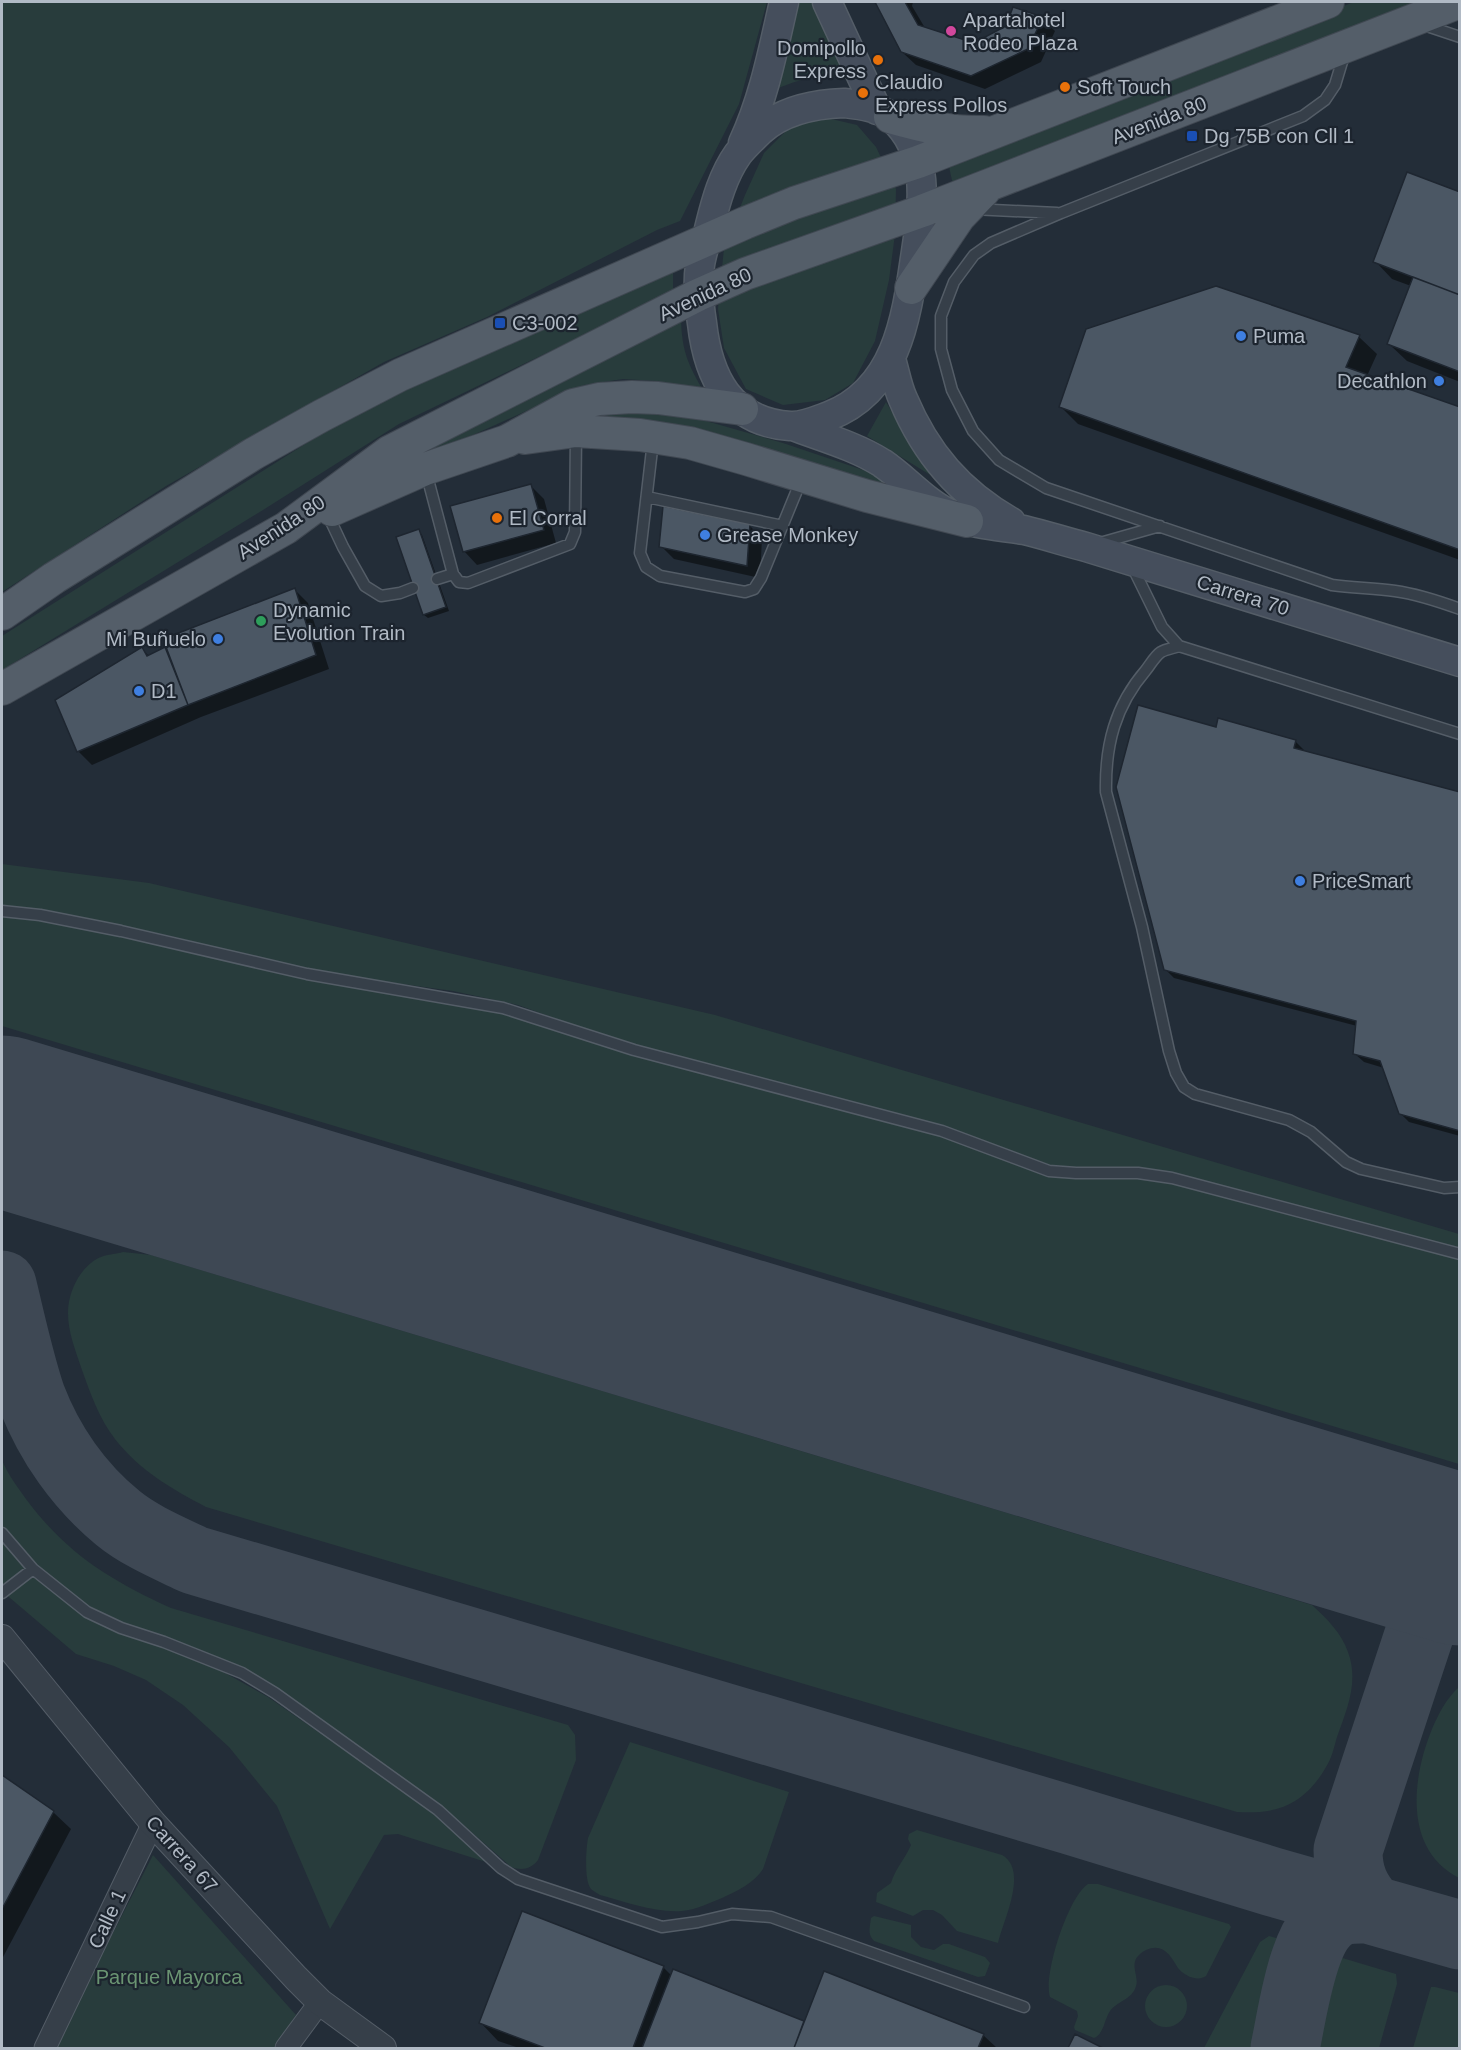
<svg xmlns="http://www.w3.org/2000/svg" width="1461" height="2050" font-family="Arial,sans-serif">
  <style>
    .green { fill: #283c3c }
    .shadow { fill: #0007 }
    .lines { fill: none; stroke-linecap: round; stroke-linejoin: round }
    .taxiway { stroke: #3e4854; stroke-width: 69 }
    .runway { stroke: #3e4854; stroke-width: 171 }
    .building { fill: #4b5764; stroke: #1e2630; stroke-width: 1.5 }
    .service-casing { stroke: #545d67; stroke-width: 13 }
    .minor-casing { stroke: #545d67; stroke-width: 23 }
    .tertiary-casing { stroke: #545d67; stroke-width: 28 }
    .secondary-casing { stroke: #545d67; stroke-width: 31 }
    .primary-casing { stroke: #404852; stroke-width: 34 }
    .service { stroke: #363f49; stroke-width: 10 }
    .minor { stroke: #363f49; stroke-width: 21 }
    .tertiary { stroke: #363f49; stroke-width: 26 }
    .secondary { stroke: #454e5c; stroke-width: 28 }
    .primary { stroke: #545e69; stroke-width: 32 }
    .hotel-dot { fill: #d1479c; stroke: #1c242e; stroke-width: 2 }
    .food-dot { fill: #e8710a; stroke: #1c242e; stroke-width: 2 }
    .transit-dot { fill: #1a4fb4; stroke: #1c242e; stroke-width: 2 }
    .shop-dot { fill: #3f7fe0; stroke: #1c242e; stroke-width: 2 }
    .leisure-dot { fill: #2e9e5b; stroke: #1c242e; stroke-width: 2 }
    .labels { text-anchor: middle; stroke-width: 4.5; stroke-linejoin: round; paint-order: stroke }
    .poi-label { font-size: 20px; fill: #b1bac5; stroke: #1c242e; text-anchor: start }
    .street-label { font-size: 20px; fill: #b1bac5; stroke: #1c242e }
    .park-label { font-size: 20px; fill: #6a9472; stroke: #1c242e }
  </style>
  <rect width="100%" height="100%" fill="#232d38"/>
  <path class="green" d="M 2,2 L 767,2 L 739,104 L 680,221 L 657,230 L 487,317 L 384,362 L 166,486 L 2,592 Z
    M 795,2 L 814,2 L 855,82 C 849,80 842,77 836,77 C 815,74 793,82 774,90 Z
    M 1354,2 L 1431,2 L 953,185 L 948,162 Z
    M 827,118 L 857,125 L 876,147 L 896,189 L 895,234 L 889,280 L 875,341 L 853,383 L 825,400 L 783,405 L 746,389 L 724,348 L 718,309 L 724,248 L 745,195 L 764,153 L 788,129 L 804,121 Z
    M 673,268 L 673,292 L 399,424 L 263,510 L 2,670 L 2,636 L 332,427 L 392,395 Z
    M 681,319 C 682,352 688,364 704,392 L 656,381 L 623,379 L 584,385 L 453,444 L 380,469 Z
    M 886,402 L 899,424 L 953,489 L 867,436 Z
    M 604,409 L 678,413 L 783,443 L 872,473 L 897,490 L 574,417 Z
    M 2,864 L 149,883 L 715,1015 L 1459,1234 L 1459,1464 L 2,1026 L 2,916 L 40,920 L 106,932 L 262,969 L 498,1012 L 615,1040 L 518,1005 L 453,991 L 344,976 L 261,959 L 175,937 L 99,921 L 2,907 Z
    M 123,1252 L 151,1255 L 1312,1605 C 1326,1618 1341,1632 1348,1652 C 1359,1682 1347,1709 1337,1737 C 1334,1747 1332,1758 1326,1767 C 1319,1780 1308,1793 1295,1801 C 1278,1812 1257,1813 1237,1812 L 206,1507 C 172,1489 139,1470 115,1439 C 99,1418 91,1395 82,1370 C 71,1337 59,1311 78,1278 C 83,1270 92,1260 101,1257 C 108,1254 116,1254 123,1252 Z
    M 2,1460 C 8,1475 17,1486 26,1499 C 67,1554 110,1580 171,1608 L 568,1725 L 575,1735 L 576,1760 L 538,1860 C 531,1869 522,1871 511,1867 L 443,1807 L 276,1692 L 103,1617 C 63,1595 32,1560 2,1526 Z
    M 2,1540 L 90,1619 L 218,1669 L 268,1697 L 439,1816 L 489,1863 L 398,1834 L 384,1835 L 330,1929 L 277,1806 L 229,1747 L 183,1705 L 146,1680 L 114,1666 L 76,1654 L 3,1592 Z
    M 1459,1687 L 1459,1878 C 1403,1849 1412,1778 1432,1729 C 1439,1713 1446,1699 1459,1687 Z
    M 630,1742 L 789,1792 L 763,1869 C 754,1883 737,1891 722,1898 C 709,1903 696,1910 682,1911 C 655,1913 626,1902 600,1895 C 597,1893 593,1891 591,1889 C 584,1881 586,1849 588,1838 Z
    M 917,1830 L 1002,1855 C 1029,1870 1003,1921 998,1943 L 957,1931 L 942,1915 L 933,1910 L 923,1910 L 913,1916 L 876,1902 L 877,1893 L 891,1883 C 895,1869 905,1859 911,1845 L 908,1839 L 909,1834 Z
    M 153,1855 L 296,2015 L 274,2048 L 54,2048 Z
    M 1088,1884 L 1098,1884 L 1229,1924 L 1231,1927 L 1206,1976 C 1198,1982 1184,1976 1178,1968 C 1171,1956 1163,1942 1146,1950 C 1125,1961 1140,1975 1136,1986 C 1133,1999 1116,2002 1110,2011 C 1104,2020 1104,2034 1094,2038 L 1075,2030 L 1074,2027 L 1078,2016 L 1077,2011 L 1050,1997 C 1043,1975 1068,1897 1088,1884 Z
    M 874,1916 L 911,1925 L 911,1937 L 921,1947 L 934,1950 L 943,1944 L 949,1944 L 985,1957 L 990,1963 L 985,1976 L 978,1977 L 874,1941 C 867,1934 870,1927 871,1918 Z
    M 1269,1936 L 1283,1940 L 1289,1952 L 1269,2048 L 1204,2048 L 1260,1942 Z
    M 1329,1954 L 1396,1974 L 1397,1984 L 1379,2048 L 1300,2048 L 1317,1964 L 1320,1957 Z
    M1145 2006a21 21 0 1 1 42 0a21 21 0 1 1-42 0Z
    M 1431,1987 L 1435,1987 L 1459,1993 L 1459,2048 L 1413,2048 Z"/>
  <path class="shadow" d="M 877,2 L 913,2 L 912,6 L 925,28 L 975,44 L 1007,27 L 1042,18 L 1055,31 L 1041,62 L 985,89 L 916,65 L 902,52 Z
    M 1460,194 L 1460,382 L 1407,361 L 1389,344 L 1411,286 L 1392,279 L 1375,261 Z
    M 1359,337 L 1377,354 L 1367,376 L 1460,409 L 1460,560 L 1078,424 L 1060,406 Z
    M 531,486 L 544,499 L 556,543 L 477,565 L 464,551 Z
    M 749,525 L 762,538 L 760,578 L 674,559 L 661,546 Z
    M 419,531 L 422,535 L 449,611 L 428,618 L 424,615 L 398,538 Z
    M 295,590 L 308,603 L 329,669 L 201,717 L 92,765 L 78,751 L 57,701 L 142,649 L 149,656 Z
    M 1217,729 L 1295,741 L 1304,750 L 1303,752 L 1460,794 L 1460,1136 L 1409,1122 L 1400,1113 L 1384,1068 L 1364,1062 L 1355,1054 L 1357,1026 L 1174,978 L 1165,969 Z
    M 2,1777 L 53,1812 L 71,1829 L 2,1959 Z
    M 663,1967 L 672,1976 L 674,1971 L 805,2023 L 983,2035 L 997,2048 L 519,2048 L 498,2041 L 481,2023 Z"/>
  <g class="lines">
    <path class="taxiway" d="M 2,1150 L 21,1138 L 48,1135
      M 2,1285 C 11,1322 19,1360 31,1396 C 49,1443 79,1486 118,1518 C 140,1536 169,1548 194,1560 L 1070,1820 L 1273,1882 L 1460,1935
      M 1393,1539 C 1430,1559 1428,1572 1427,1611
      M 1371,1909 C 1355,1891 1348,1875 1348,1850 L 1427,1611 C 1435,1593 1442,1580 1460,1570
      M 1285,2048 C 1293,2013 1302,1928 1339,1912 C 1349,1908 1360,1909 1371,1909"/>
    <path class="runway" d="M 2,1121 L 1460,1560"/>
  </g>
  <path class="building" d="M 875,2 L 905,2 L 918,25 L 974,43 L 1006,26 L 1013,7 L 1043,17 L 1028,49 L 971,76 L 901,52 Z
    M 1407,172 L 1460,192 L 1460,295 L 1373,262 Z
    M 1413,277 L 1460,295 L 1460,372 L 1387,344 Z
    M 1216,286 L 1360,335 L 1346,367 L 1460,407 L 1460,550 L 1059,407 L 1086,329 Z
    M 531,484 L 544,530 L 463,552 L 450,506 Z
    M 663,506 L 750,524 L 747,566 L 659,547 Z
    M 419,529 L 446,607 L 423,615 L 396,537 Z
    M 295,588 L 316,655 L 188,705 L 163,639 Z
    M 142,647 L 147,656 L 165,647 L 188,705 L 77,752 L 55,700 Z
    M 1138,705 L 1216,727 L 1218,718 L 1296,740 L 1294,748 L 1460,792 L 1460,1131 L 1399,1114 L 1380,1061 L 1353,1054 L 1356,1021 L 1164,970 L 1116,787 Z
    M 2,1775 L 54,1811 L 2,1909 Z
    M 522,1911 L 664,1966 L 633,2048 L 545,2048 L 479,2023 Z
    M 673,1969 L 804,2021 L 794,2048 L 642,2048 Z
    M 824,1971 L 984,2034 L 978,2048 L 794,2048 Z
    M 1075,2034 L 1103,2048 L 1068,2048 Z"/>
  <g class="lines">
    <defs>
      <path id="service" d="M 1424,25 L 1460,37
        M 1345,52 L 1335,85 L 1325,100 L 1303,116 L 1061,213 L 991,243 L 974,255 L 954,282 L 941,316 L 941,349 L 952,390 L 973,431 L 999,460 L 1046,488 L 1332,585 C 1353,588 1374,588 1395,591 C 1417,594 1438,601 1460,609
        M 973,209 L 1057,213
        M 653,441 L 640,553 L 646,567 L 660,576 L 745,592 L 754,589 L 761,578 L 802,478
        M 426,472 L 453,574 L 459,582 L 468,583 L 570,544 L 575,532 L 576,435
        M 647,497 L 783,526
        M 327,513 L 343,547 L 365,586 L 381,596 L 400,593 L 413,588
        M 1100,543 L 1160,526
        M 1132,566 L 1162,627 L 1179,646 L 1460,734
        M 437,579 L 453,574
        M 1179,646 C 1174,648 1166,649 1161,652 C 1155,656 1150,665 1146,670 C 1115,706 1105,745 1106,792 L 1142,927 L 1169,1051 L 1176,1073 L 1184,1087 L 1195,1094 L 1289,1120 L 1311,1132 L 1346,1162 L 1361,1169 L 1444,1188 L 1460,1187
        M 2,911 L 40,915 L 121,931 L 307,974 L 503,1008 L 634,1050 L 942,1131 L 1049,1171 L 1076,1173 L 1138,1173 L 1172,1178 L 1460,1254
        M 2,1533 L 33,1569 L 87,1612 L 121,1628 L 164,1642 L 242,1673 L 275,1693 L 438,1810 L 501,1868 L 518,1879 L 662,1927 L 698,1922 L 732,1914 L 771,1917 L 1024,2007
        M 2,1593 L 33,1569"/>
      <path id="minor" d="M 45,2048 L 153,1823
        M 286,2048 L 320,2002"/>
      <path id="tertiary" d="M 2,1638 L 153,1823 L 296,1978 L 320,2002 L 383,2048"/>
      <path id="secondary" d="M 827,2 L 877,110
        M 844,103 C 860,105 879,107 891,117 C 933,152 922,211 915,258 C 906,320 896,390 829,416 C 818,420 802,427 790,426 C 730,422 708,377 702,323 C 699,304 697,285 700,265 C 702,252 707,238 710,225 C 716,201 723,175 738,154 C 744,146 753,138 760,131 C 783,110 814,104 844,103 Z
        M 743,143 C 764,98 773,50 784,2
        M 891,359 C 895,372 897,386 903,399 C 926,454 960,493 1011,522
        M 793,426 C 822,437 855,446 882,463 C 906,479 926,504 952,515 C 974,525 1000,526 1024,530 C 1045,535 1066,542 1086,547 L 1460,662"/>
      <path id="primary" d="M 890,117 C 922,126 951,133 984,132
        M 911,288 L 959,217 L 984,191
        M 525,438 L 576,431 L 640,435 L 690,443 L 746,459 L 867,496 L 967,521
        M 332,510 L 425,469 L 507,441 L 573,405 L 599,399 L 632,397 L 658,398 L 742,409
        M 2,614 L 54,578 L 253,454 L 321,416 L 400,375 L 745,223 L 794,203 L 918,162 L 1328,2
        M 2,689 L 286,528 L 389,452 L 698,295 L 745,274 L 922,211 L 1460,2"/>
    </defs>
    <use href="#service" class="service-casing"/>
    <use href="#minor" class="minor-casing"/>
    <use href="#tertiary" class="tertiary-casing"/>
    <use href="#secondary" class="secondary-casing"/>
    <use href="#primary" class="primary-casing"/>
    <use href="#service" class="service"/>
    <use href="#minor" class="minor"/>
    <use href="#tertiary" class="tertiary"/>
    <use href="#secondary" class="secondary"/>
    <use href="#primary" class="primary"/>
  </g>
  <circle class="hotel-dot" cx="951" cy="31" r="6"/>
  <g class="food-dot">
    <circle cx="878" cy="60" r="6"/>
    <circle cx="1065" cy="87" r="6"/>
    <circle cx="863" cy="93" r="6"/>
    <circle cx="497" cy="518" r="6"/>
  </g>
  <g class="transit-dot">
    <rect x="1186" y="130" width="12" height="12" rx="3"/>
    <rect x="494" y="317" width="12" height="12" rx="3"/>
  </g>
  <g class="shop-dot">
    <circle cx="1241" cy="336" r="6"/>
    <circle cx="1439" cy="381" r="6"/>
    <circle cx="705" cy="535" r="6"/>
    <circle cx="218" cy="639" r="6"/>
    <circle cx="139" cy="691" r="6"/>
    <circle cx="1300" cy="881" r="6"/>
  </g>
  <circle class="leisure-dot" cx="261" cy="621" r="6"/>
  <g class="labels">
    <g class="poi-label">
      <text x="963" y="27">Apartahotel<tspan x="963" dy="23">Rodeo Plaza</tspan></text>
      <text x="866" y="55" text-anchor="end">Domipollo<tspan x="866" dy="23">Express</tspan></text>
      <text x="875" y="89">Claudio<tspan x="875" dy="23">Express Pollos</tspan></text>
      <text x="1077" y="94">Soft Touch</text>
      <text x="1204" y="143">Dg 75B con Cll 1</text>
      <text x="512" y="330">C3-002</text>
      <text x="1253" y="343">Puma</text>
      <text x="1427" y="388" text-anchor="end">Decathlon</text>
      <text x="509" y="525">El Corral</text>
      <text x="717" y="542">Grease Monkey</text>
      <text x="273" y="617">Dynamic<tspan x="273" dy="23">Evolution Train</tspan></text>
      <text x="206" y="646" text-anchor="end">Mi Buñuelo</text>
      <text x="151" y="698">D1</text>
      <text x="1312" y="888">PriceSmart</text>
    </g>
    <g class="street-label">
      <text transform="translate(1159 120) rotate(-21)" y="7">Avenida 80</text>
      <text transform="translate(705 294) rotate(-25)" y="7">Avenida 80</text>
      <text transform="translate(281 527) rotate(-33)" y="7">Avenida 80</text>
      <text transform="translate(1243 595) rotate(17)" y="7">Carrera 70</text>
      <text transform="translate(182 1854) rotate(48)" y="7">Carrera 67</text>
      <text transform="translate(107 1919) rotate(-65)" y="7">Calle 1</text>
    </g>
    <g class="park-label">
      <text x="169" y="1984">Parque Mayorca</text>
    </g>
  </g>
  <rect width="1461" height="2050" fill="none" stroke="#b1bac5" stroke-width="6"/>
</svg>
